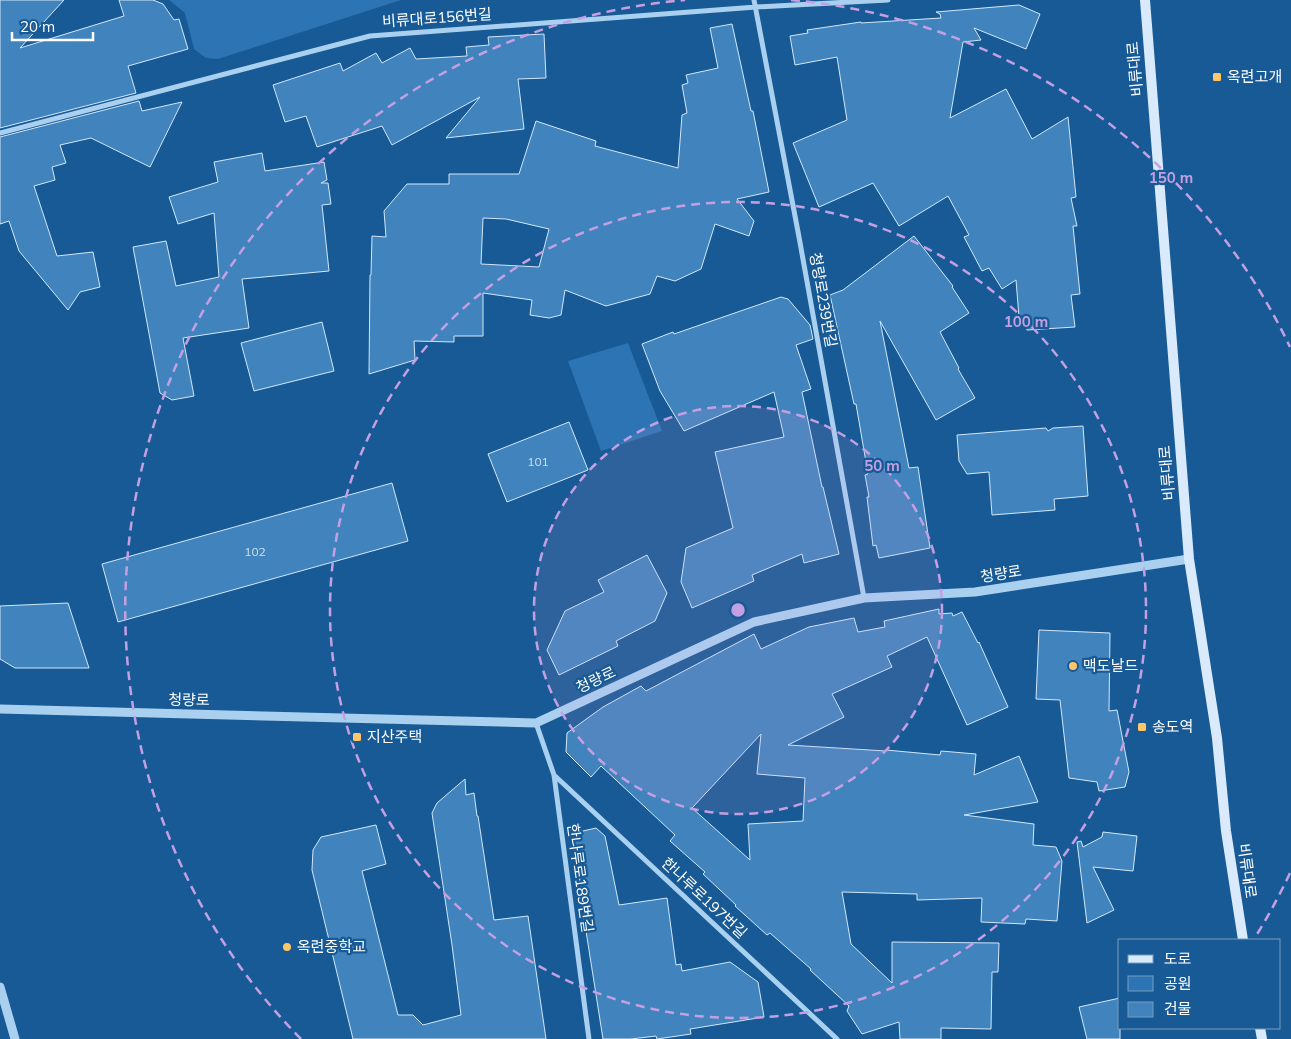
<svg xmlns="http://www.w3.org/2000/svg" width="1291" height="1039" font-family="Mulish,'Noto Sans KR',sans-serif">
  <style>
    .green { fill: #2c74b3 }
    .building { fill: #4183bc; stroke: #d1e8fb; fill-rule: evenodd }
    .lines { fill: none; stroke-linecap: round; stroke-linejoin: round }
    .minor { stroke: #aad0f0; stroke-width: 5 }
    .tertiary { stroke: #aad0f0; stroke-width: 9 }
    .secondary { stroke: #d8eafb; stroke-width: 10 }
    .ring { fill: none; stroke: #c4a0e2; stroke-width: 2.5; stroke-dasharray: 9 6 }
    .poi-dot { fill: #ffc669; stroke: #185a95; stroke-width: 2 }
    .labels { text-anchor: middle; stroke-width: 4.5; stroke-linejoin: round; paint-order: stroke }
    .number-label { font-size: 12px; fill: #d0e0ee }
    .street-label { font-size: 15px; fill: #fff; stroke: #185a95 }
    .poi-label { font-size: 15px; fill: #fff; stroke: #185a95; text-anchor: start }
    .centre { fill: #c4a0e2; stroke: #185a95; stroke-width: 2.5 }
    .ring-label { font-size: 15px; text-anchor: middle; font-weight: bold; fill: #c4a0e2; stroke: #185a95; stroke-width: 4.5; stroke-linejoin: round; paint-order: stroke }
  </style>
  <rect width="100%" height="100%" fill="#185a95"/>
  <path class="green" d="M 169,0 L 401,0 L 218,59 L 206,58 L 194,49 L 185,13 Z
    M 628,343 L 662,431 L 601,451 L 568,361 Z"/>
  <path class="building" d="M 0,0 L 64,0 L 20,48 L 124,16 L 119,0 L 153,0 L 163,4 L 174,20 L 179,19 L 188,49 L 128,66 L 136,93 L 0,128 Z
    M 1019,5 L 1040,14 L 1026,49 L 974,28 L 981,40 L 963,42 L 950,118 L 1006,89 L 1032,139 L 1068,117 L 1076,197 L 1071,198 L 1077,226 L 1073,226 L 1080,294 L 1071,295 L 1075,327 L 1027,330 L 1019,317 L 1016,280 L 1002,289 L 989,268 L 982,271 L 964,237 L 969,235 L 948,196 L 899,226 L 873,183 L 819,207 L 793,143 L 847,120 L 837,57 L 795,65 L 790,36 L 808,33 L 807,30 L 861,22 L 861,23 L 941,18 L 940,14 L 936,12 Z
    M 732,24 L 751,111 L 753,111 L 769,192 L 737,199 L 754,221 L 749,236 L 715,224 L 701,269 L 675,281 L 657,276 L 650,294 L 606,306 L 565,290 L 561,315 L 549,318 L 530,315 L 532,300 L 483,293 L 483,336 L 454,336 L 454,342 L 414,341 L 415,360 L 369,374 L 370,275 L 371,275 L 372,236 L 386,237 L 384,211 L 407,184 L 449,184 L 449,174 L 519,174 L 536,121 L 596,141 L 595,146 L 678,168 L 682,115 L 687,113 L 682,85 L 688,83 L 686,75 L 718,68 L 710,28 ZM 483,218 L 506,219 L 549,229 L 539,267 L 481,264 Z
    M 544,34 L 546,78 L 518,79 L 524,129 L 446,138 L 480,97 L 392,145 L 382,126 L 317,147 L 306,116 L 285,122 L 273,85 L 340,63 L 343,71 L 376,53 L 382,63 L 410,48 L 416,59 L 467,56 L 466,47 L 489,45 L 488,37 Z
    M 139,101 L 142,111 L 182,102 L 150,167 L 91,138 L 60,145 L 66,163 L 52,167 L 55,180 L 34,186 L 57,256 L 93,252 L 100,287 L 80,292 L 68,310 L 19,251 L 9,221 L 0,224 L 0,137 Z
    M 262,153 L 265,171 L 324,162 L 327,180 L 321,183 L 328,183 L 331,204 L 322,205 L 329,271 L 242,279 L 249,328 L 183,338 L 194,396 L 172,400 L 160,393 L 133,247 L 166,241 L 176,286 L 219,277 L 214,213 L 178,224 L 169,197 L 218,182 L 214,162 Z
    M 914,236 L 953,286 L 952,287 L 969,313 L 940,332 L 959,368 L 958,369 L 975,398 L 936,420 L 880,321 L 909,468 L 918,467 L 930,548 L 879,558 L 876,545 L 873,546 L 867,497 L 869,497 L 865,475 L 868,474 L 856,404 L 854,404 L 830,295 L 843,290 Z
    M 781,297 L 788,299 L 810,325 L 813,339 L 796,345 L 811,389 L 802,392 L 822,487 L 823,487 L 839,554 L 804,563 L 802,554 L 752,575 L 754,581 L 692,608 L 681,582 L 686,548 L 733,528 L 715,452 L 784,437 L 774,392 L 684,431 L 660,391 L 642,344 L 673,332 L 674,334 Z
    M 322,322 L 334,371 L 254,391 L 241,343 Z
    M 569,422 L 588,470 L 507,502 L 488,454 Z
    M 1083,426 L 1088,496 L 1054,499 L 1055,510 L 992,515 L 989,472 L 967,474 L 959,461 L 957,435 L 1046,428 L 1048,431 L 1053,428 Z
    M 392,483 L 408,541 L 118,622 L 102,564 Z
    M 647,555 L 667,593 L 655,621 L 616,641 L 618,646 L 559,675 L 547,650 L 565,611 L 604,592 L 598,580 Z
    M 68,603 L 89,668 L 15,668 L 0,659 L 0,606 Z
    M 939,609 L 939,614 L 952,613 L 953,616 L 962,612 L 978,643 L 979,642 L 1008,707 L 967,725 L 927,637 L 887,656 L 892,667 L 832,694 L 844,717 L 788,745 L 886,751 L 886,750 L 940,755 L 941,751 L 976,754 L 974,775 L 1019,756 L 1038,802 L 964,815 L 1034,824 L 1033,845 L 1056,847 L 1062,861 L 1057,921 L 1026,919 L 1025,924 L 981,922 L 982,898 L 917,900 L 917,894 L 842,892 L 851,944 L 892,983 L 892,942 L 999,943 L 998,972 L 992,972 L 991,1029 L 941,1028 L 941,1039 L 900,1039 L 899,1022 L 862,1034 L 847,1011 L 849,1006 L 810,970 L 811,969 L 770,933 L 767,935 L 735,906 L 736,905 L 703,874 L 705,872 L 670,841 L 675,835 L 601,766 L 591,777 L 566,752 L 567,733 L 603,707 L 641,686 L 646,691 L 754,634 L 761,649 L 809,627 L 854,618 L 858,632 L 885,627 L 884,621 ZM 761,734 L 757,774 L 805,778 L 803,821 L 748,824 L 750,860 L 692,808 Z
    M 1039,630 L 1110,633 L 1109,711 L 1117,710 L 1129,772 L 1125,787 L 1099,791 L 1097,782 L 1069,778 L 1060,700 L 1036,699 Z
    M 465,779 L 466,795 L 474,793 L 477,816 L 478,816 L 494,920 L 528,916 L 546,1039 L 353,1039 L 312,870 L 313,850 L 321,837 L 376,825 L 386,864 L 362,871 L 398,1015 L 413,1015 L 423,1025 L 461,1015 L 452,945 L 432,813 L 437,803 Z
    M 596,828 L 605,836 L 619,905 L 667,898 L 676,965 L 681,964 L 682,971 L 730,962 L 758,982 L 764,1017 L 690,1029 L 691,1034 L 657,1039 L 656,1036 L 631,1039 L 603,1039 L 580,893 L 582,892 L 570,834 Z
    M 1103,832 L 1137,836 L 1133,871 L 1093,867 L 1114,910 L 1087,923 L 1077,842 L 1081,841 L 1083,847 L 1102,837 Z
    M 1120,998 L 1120,1039 L 1087,1039 L 1079,1007 Z"/>
  <g class="lines">
    <path class="minor" d="M 754,0 L 799,237 L 864,598
      M 0,133 L 370,36 L 756,7 L 888,0
      M 536,723 L 554,775 L 589,1039
      M 554,775 L 837,1039"/>
    <path class="tertiary" d="M 0,709 L 536,723 L 754,622 L 864,598 L 975,592 L 1189,559
      M 0,987 L 15,1039"/>
    <path class="secondary" d="M 1145,0 L 1189,559 L 1217,738 L 1226,831 L 1243,940
      M 1260,1028 L 1262,1039"/>
  </g>
  <circle cx="738" cy="610" r="204" fill="#c4a0e2" fill-opacity=".12"/>
  <g class="ring">
    <circle cx="738" cy="610" r="204"/>
    <circle cx="738" cy="610" r="408"/>
    <path d="M1290 873A612 612 0 0 1 1254 939M301 1039A612 612 0 0 1 685 0M791 0A612 612 0 0 1 1290 347"/>
  </g>
  <g class="poi-dot">
    <rect x="1212" y="72" width="10" height="10" rx="2.5"/>
    <circle cx="1073" cy="666" r="5"/>
    <rect x="1137" y="722" width="10" height="10" rx="2.5"/>
    <rect x="352" y="732" width="10" height="10" rx="2.5"/>
    <circle cx="287" cy="947" r="5"/>
  </g>
  <g class="labels">
    <g class="number-label">
      <text x="538" y="466">101</text>
      <text x="255" y="556">102</text>
    </g>
    <g class="street-label">
      <text transform="translate(437 18) rotate(-4)" y="5">비류대로156번길</text>
      <text transform="translate(1135 69) rotate(-95)" y="5">비류대로</text>
      <text transform="translate(823 300) rotate(80)" y="5">청량로239번길</text>
      <text transform="translate(1167 473) rotate(-95)" y="5">비류대로</text>
      <text transform="translate(1001 574) rotate(-9)" y="5">청량로</text>
      <text transform="translate(596 680) rotate(-25)" y="5">청량로</text>
      <text transform="translate(189 700) rotate(1)" y="5">청량로</text>
      <text transform="translate(1247 871) rotate(82)" y="5">비류대로</text>
      <text transform="translate(580 878) rotate(82)" y="5">한나루로189번길</text>
      <text transform="translate(704 898) rotate(43)" y="5">한나루로197번길</text>
    </g>
    <g class="poi-label">
      <text x="1227" y="82">옥련고개</text>
      <text x="1083" y="671">맥도날드</text>
      <text x="1152" y="732">송도역</text>
      <text x="367" y="742">지산주택</text>
      <text x="297" y="952">옥련중학교</text>
    </g>
  </g>
  <circle cx="738" cy="610" r="8" class="centre"/>
  <g class="ring-label">
    <text x="1171" y="183">150 m</text>
    <text x="1026" y="327">100 m</text>
    <text x="882" y="471">50 m</text>
  </g>
  <rect x="1118" y="939" width="162" height="90" fill="#185a95" stroke="#749cbf"/>
  <rect x="1128" y="955" width="25" height="8" fill="#d8eafb" stroke="#749cbf"/>
  <text x="1164" y="964" font-size="15" fill="#ffffff">도로</text>
  <rect x="1128" y="976" width="25" height="15" fill="#2c74b3" stroke="#749cbf"/>
  <text x="1164" y="989" font-size="15" fill="#ffffff">공원</text>
  <rect x="1128" y="1002" width="25" height="15" fill="#4183bc" stroke="#749cbf"/>
  <text x="1164" y="1014" font-size="15" fill="#ffffff">건물</text>
  <path d="M12 32v8h81v-8" fill="none" stroke="#ffffff" stroke-width="2.5"/>
  <text x="20" y="32" font-size="15" fill="#ffffff" stroke="#185a95" stroke-width="4" paint-order="stroke">20 m</text>
</svg>
